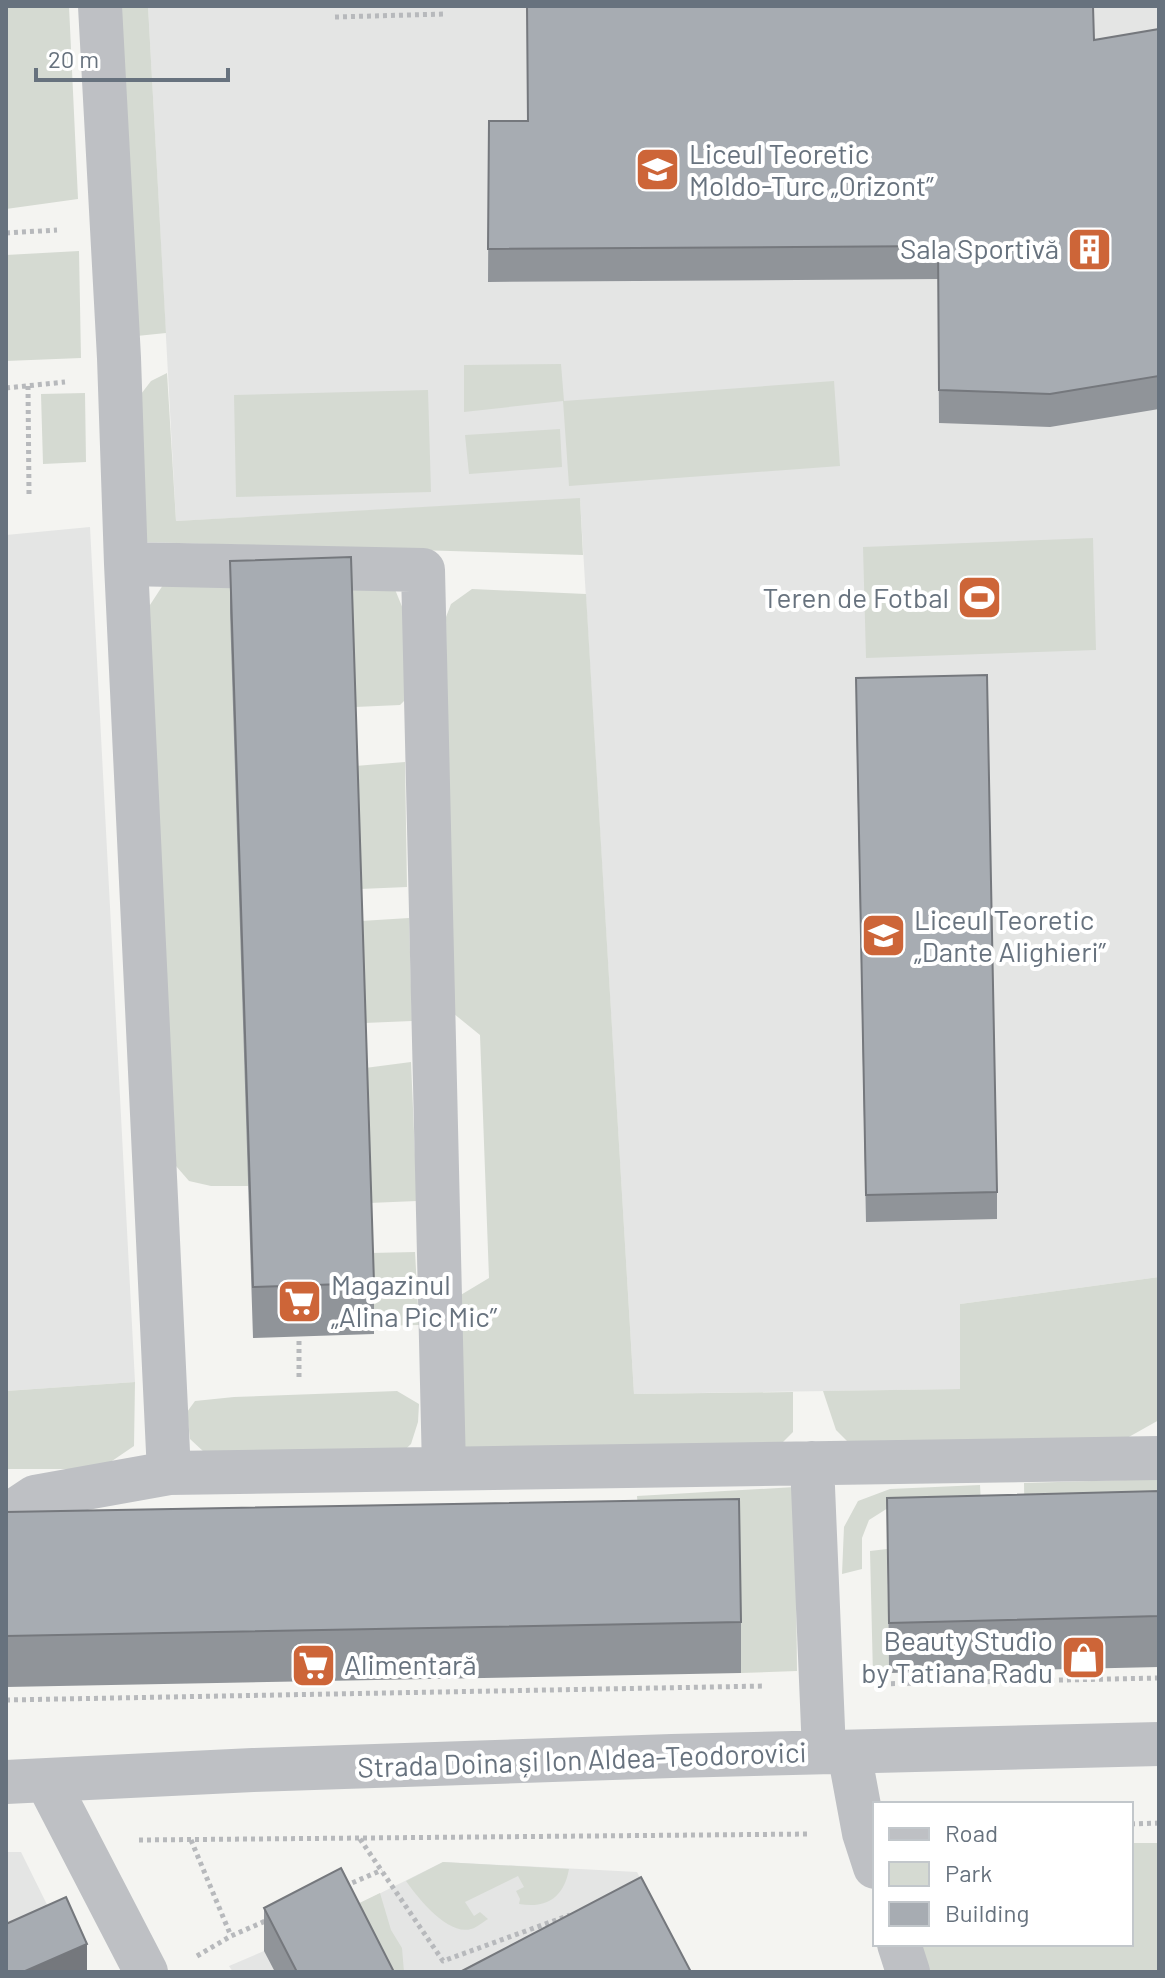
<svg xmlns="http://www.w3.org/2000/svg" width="1165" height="1978" font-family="Barlow,sans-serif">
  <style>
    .built { fill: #e4e5e4 }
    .green { fill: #d5dad2 }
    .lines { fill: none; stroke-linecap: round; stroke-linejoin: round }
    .path { stroke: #b7b9bc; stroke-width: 5; stroke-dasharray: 4 4; stroke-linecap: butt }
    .minor { stroke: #bec0c4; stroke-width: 44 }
    .wall { fill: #909499 }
    .shaded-wall { fill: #75787d }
    .building { fill: #a7acb2; stroke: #75787d; stroke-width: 2 }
    .labels { text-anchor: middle; stroke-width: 8; stroke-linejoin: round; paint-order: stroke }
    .poi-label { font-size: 28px; fill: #67727e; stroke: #fff; text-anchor: start }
    .street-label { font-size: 28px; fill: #67727e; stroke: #fff }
  </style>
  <rect width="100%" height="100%" fill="#f4f4f1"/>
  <path class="built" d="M 148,6 L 1159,6 L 1159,1277 L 960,1304 L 961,1389 L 634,1394 L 580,499 L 176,521 Z
    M 90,527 L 135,1382 L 6,1391 L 6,535 Z
    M 6,1852 L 21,1852 L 66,1943 L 6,1972 Z
    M 443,1862 L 637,1872 L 689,1972 L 233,1972 L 229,1966 L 264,1951 Z"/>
  <path class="green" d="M 6,6 L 69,6 L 78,199 L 6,209 Z
    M 115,6 L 148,6 L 166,333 L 127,337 Z
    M 79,251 L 81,358 L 6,361 L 6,255 Z
    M 561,364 L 564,401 L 834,381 L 840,466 L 569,486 L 563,401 L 464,412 L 464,365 Z
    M 167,373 L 176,521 L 580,498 L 583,555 L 142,542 L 138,398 L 151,381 Z
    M 428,390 L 431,492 L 236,497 L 234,395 Z
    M 85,393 L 86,462 L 43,464 L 41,394 Z
    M 560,429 L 562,467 L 469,474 L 465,435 Z
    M 1093,538 L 1096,650 L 866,658 L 863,547 Z
    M 163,585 L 394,587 L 403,609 L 407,698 L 400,705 L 355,707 L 248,1186 L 211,1186 L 189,1181 L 176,1166 L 148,608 Z
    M 472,589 L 586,594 L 634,1394 L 793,1392 L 793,1432 L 772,1453 L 459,1450 L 459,1296 L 489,1278 L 480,1035 L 448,1009 L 446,617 L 451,604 Z
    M 405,762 L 407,887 L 360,889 L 355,766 Z
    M 409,918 L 412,1021 L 364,1023 L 361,921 Z
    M 411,1062 L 417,1201 L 369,1203 L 365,1068 Z
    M 415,1252 L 419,1325 L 374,1326 L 371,1253 Z
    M 1159,1277 L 1159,1420 L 1127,1438 L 853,1447 L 836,1430 L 823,1391 L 960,1389 L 960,1304 Z
    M 135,1382 L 134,1446 L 109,1463 L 93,1469 L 6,1469 L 6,1391 Z
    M 397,1391 L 419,1404 L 418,1422 L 411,1444 L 395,1459 L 204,1452 L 190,1439 L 187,1412 L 195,1401 L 234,1397 Z
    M 1159,1479 L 1159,1542 L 1025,1546 L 1024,1483 Z
    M 980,1485 L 981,1505 L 888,1508 L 869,1520 L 862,1538 L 862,1569 L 842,1574 L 844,1527 L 858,1501 L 890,1489 Z
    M 795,1487 L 797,1671 L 741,1673 L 739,1550 L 641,1552 L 637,1496 Z
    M 887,1549 L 889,1673 L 873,1676 L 870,1551 Z
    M 1131,1843 L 1159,1843 L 1159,1972 L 928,1972 L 918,1944 L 1131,1944 Z
    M 443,1862 L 569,1869 C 564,1897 547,1909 519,1904 L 520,1899 L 516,1891 L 524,1887 L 518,1876 L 465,1902 L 474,1916 L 480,1912 L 488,1919 C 483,1922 476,1928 471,1929 C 448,1936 417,1897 406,1881 Z
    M 380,1893 L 391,1930 L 402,1948 L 404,1972 L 372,1972 L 341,1912 Z"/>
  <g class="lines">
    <path class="path" d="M 335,17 L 445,14
      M 6,233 L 57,230
      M 28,386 L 29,494
      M 6,388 L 65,382
      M 299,1377 L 299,1337
      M 875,1684 L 1159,1678
      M 6,1700 L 765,1686
      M 1131,1824 L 1159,1823
      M 360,1839 L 443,1961 L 570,1915
      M 139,1840 L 809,1834
      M 191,1840 L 231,1936
      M 345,1886 L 382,1870
      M 197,1956 L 231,1936 L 270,1919"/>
    <path class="minor" d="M 100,6 L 119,358 L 126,564 L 169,1473
      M 126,564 L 423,570 L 444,1469
      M 812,1463 L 824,1752
      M 6,1516 L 35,1497 L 169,1473 L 1159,1458
      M 849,1752 L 864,1833 L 875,1867
      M 47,1781 L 146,1972
      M 6,1782 L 253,1770 L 672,1756 L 1159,1744
      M 899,1944 L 908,1972"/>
  </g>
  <path class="wall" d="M 1159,29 L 1159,409 L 1050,427 L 939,423 L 938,279 L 488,282 L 489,121 L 528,121 L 1094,40 Z
    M 230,561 L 374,1283 L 374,1334 L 253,1338 L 230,612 Z
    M 856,705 L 997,1192 L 997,1219 L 866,1222 Z
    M 1159,1491 L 1159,1667 L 889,1673 L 887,1498 Z
    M 6,1512 L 741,1622 L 741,1673 L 6,1687 Z
    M 264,1908 L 394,1972 L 275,1972 L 264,1951 Z"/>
  <path class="shaded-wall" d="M 87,1944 L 87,1972 L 23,1972 Z"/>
  <path class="building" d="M 527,6 L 1093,6 L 1094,40 L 1159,29 L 1159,376 L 1050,394 L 939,390 L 938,246 L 488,249 L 489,121 L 528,121 Z
    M 351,557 L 374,1283 L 253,1287 L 230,561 Z
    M 987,675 L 997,1192 L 866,1195 L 856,678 Z
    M 1159,1491 L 1159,1616 L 889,1623 L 887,1498 Z
    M 739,1499 L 741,1622 L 6,1636 L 6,1512 Z
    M 341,1868 L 394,1972 L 297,1972 L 264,1908 Z
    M 641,1877 L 691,1972 L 460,1972 Z
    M 66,1897 L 87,1944 L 23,1972 L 6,1972 L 6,1924 Z"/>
  <defs>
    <symbol id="school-square" viewBox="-11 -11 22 22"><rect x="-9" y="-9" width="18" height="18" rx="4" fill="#cd6538" stroke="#fff"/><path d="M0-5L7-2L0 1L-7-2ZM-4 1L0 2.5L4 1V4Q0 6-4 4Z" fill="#fff"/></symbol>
    <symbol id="building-square" viewBox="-11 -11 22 22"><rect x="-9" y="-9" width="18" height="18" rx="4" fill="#cd6538" stroke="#fff"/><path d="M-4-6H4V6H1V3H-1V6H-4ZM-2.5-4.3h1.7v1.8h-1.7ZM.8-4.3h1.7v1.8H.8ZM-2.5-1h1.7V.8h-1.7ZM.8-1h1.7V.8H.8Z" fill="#fff"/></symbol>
    <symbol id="stadium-square" viewBox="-11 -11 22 22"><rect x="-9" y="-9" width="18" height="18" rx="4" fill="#cd6538" stroke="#fff"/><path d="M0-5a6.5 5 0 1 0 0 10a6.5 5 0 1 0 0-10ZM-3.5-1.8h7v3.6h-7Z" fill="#fff"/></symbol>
    <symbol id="supermarket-square" viewBox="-11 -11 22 22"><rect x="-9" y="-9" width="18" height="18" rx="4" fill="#cd6538" stroke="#fff"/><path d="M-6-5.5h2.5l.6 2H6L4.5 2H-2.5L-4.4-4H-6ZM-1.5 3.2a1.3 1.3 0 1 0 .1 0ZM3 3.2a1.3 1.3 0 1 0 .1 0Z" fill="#fff"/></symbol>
    <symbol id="shop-square" viewBox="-11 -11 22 22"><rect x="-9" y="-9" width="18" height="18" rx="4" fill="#cd6538" stroke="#fff"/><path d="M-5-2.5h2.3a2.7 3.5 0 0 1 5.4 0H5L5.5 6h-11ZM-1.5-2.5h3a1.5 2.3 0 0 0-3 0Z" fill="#fff"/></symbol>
  </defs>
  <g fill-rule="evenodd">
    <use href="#school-square" x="632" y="144" width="51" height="51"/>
    <use href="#building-square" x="1064" y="224" width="51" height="51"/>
    <use href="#stadium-square" x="954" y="572" width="51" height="51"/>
    <use href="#school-square" x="858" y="910" width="51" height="51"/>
    <use href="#supermarket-square" x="274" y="1276" width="51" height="51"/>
    <use href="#shop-square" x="1058" y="1632" width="51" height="51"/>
    <use href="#supermarket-square" x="288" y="1640" width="51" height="51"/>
  </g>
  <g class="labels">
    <g class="poi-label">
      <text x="689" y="164">Liceul Teoretic<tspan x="689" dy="32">Moldo-Turc „Orizont”</tspan></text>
      <text x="1059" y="259" text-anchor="end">Sala Sportivă</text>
      <text x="949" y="608" text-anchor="end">Teren de Fotbal</text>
      <text x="914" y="930">Liceul Teoretic<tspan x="914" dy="32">„Dante Alighieri”</tspan></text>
      <text x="331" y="1295">Magazinul<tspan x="331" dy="32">„Alina Pic Mic”</tspan></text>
      <text x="1053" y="1651" text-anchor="end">Beauty Studio<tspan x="1053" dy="32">by Tatiana Radu</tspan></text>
      <text x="344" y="1675">Alimentară</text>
    </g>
    <g class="street-label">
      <text transform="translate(582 1760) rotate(-2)" y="10">Strada Doina și Ion Aldea-Teodorovici</text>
    </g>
  </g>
  <rect width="1165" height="1978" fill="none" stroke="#67727e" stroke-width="16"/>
  <rect x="873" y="1802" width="260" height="144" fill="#ffffff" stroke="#c2c7cb" stroke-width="2"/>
  <rect x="889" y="1828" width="40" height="12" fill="#bec0c4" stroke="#c2c7cb" stroke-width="2"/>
  <text x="945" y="1842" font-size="24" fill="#67727e">Road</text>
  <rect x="889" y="1862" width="40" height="24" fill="#d5dad2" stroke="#c2c7cb" stroke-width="2"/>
  <text x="945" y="1882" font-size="24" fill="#67727e">Park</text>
  <rect x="889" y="1902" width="40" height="24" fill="#a7acb2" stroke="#c2c7cb" stroke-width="2"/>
  <text x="945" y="1922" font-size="24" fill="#67727e">Building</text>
  <path d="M36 68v12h192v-12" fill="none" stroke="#67727e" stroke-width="4"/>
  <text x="48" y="68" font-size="24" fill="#67727e" stroke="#ffffff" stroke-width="6" paint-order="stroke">20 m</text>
</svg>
